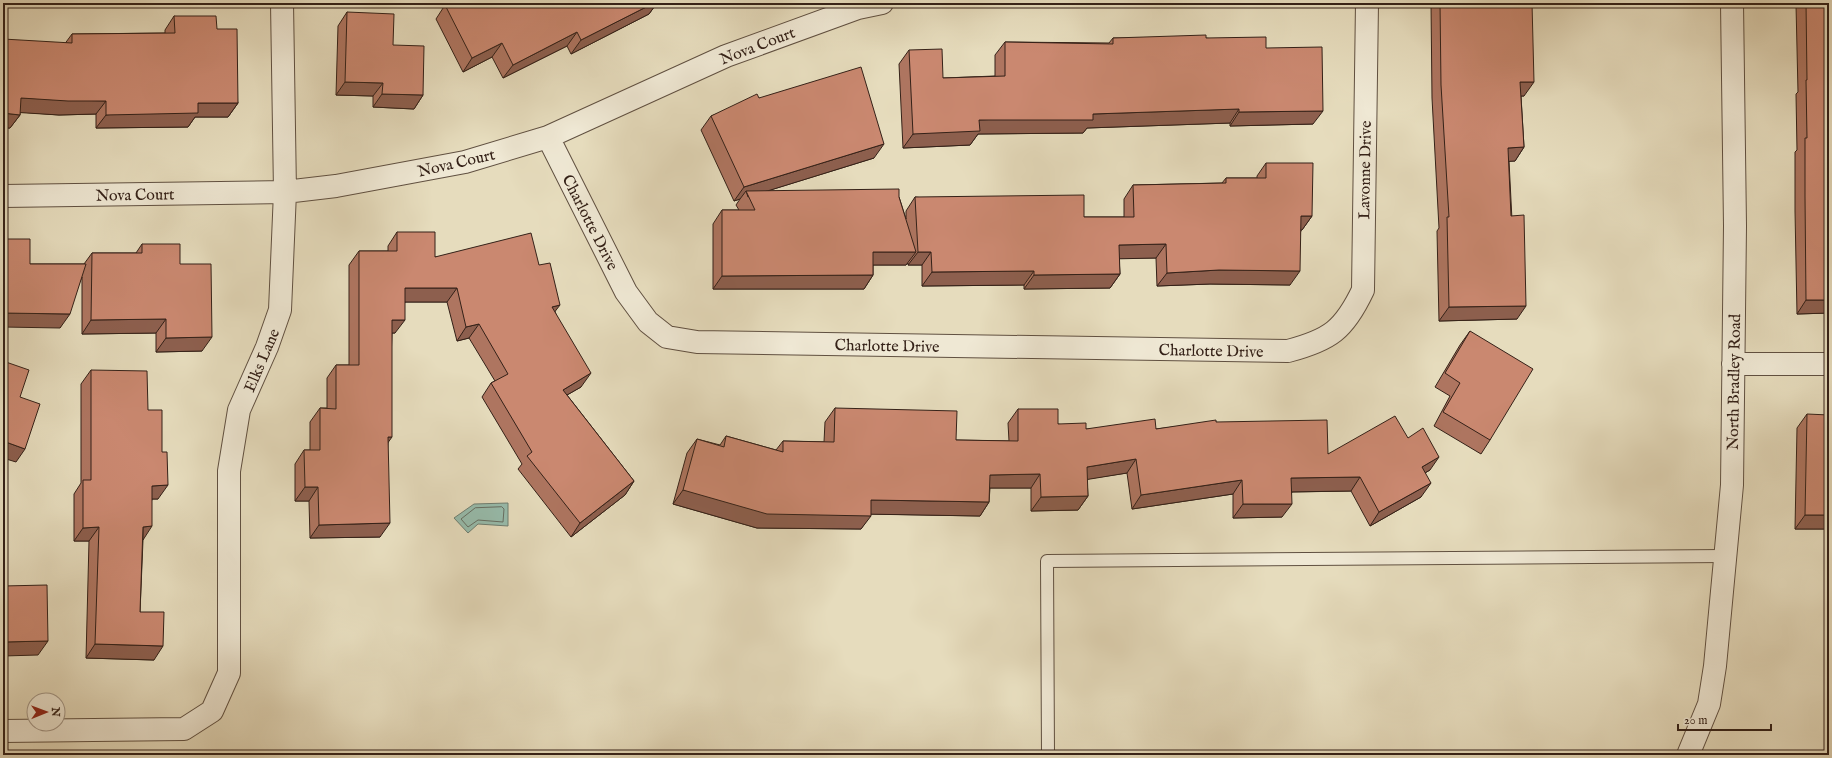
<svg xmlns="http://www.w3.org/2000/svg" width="1832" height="758" font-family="'IM FELL English',serif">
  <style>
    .water { fill: #97bcac; stroke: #6f7e71 }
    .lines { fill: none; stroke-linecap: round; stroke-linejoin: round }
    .shore { stroke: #666e62; stroke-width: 1 }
    .service-casing { stroke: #605041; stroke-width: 14 }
    .minor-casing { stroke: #605041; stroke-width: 24 }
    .service { stroke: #efe8d4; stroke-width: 12 }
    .minor { stroke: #efe8d4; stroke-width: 22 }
    .wall { fill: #ae7560; stroke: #342118 }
    .shaded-wall { fill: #8d5f4e; stroke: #342118 }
    .building { fill: #ca8870; stroke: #342118 }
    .labels { text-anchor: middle; stroke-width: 3.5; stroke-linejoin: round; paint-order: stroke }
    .street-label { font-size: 16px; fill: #342118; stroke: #efe8d4 }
  </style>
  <rect width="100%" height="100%" fill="#e6dcbd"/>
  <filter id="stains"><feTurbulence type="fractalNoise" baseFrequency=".005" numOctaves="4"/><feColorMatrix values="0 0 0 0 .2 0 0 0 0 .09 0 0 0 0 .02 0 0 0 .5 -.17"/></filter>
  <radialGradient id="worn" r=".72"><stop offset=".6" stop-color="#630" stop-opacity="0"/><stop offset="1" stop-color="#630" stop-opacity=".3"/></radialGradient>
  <path class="water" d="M 508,503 L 508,526 L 478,524 L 468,533 L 454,518 L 474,504 Z"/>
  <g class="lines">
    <path class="shore" d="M 502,507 L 504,509 L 503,522 L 478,520 L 468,527 L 461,519 L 475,508 Z"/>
    <defs>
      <path id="service" d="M 1048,755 L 1047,561 L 1725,556"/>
      <path id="minor" d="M 548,137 L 626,292 L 648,322 L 667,337 L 697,342 L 1288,351 C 1330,340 1344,330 1363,290 L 1367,3
        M 3,196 L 285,192 L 336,186 L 465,162 L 548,137 L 726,56 L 858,8 L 882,3
        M 1733,364 L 1829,364
        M 3,731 L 184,729 L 212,711 L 229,673 L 229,471 L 239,410 L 267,347 L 280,310 L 285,192 L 282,3
        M 1688,755 L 1709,704 L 1715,666 L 1732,485 L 1735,226 L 1732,3"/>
    </defs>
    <use href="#service" class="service-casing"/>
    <use href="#minor" class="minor-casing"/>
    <use href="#service" class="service"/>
    <use href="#minor" class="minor"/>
  </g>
  <path class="wall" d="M 450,3 L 657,3 L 649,14 L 571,54 L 567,46 L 503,78 L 492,57 L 463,72 L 436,19 L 445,5 Z
    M 1431,3 L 1532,3 L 1524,96 L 1521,96 L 1524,147 L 1515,161 L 1509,161 L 1517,319 L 1439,321 L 1437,231 L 1439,228 L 1432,98 Z
    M 1794,3 L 1829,3 L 1829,313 L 1797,314 L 1795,211 L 1795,152 L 1797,150 L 1796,94 L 1798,92 L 1796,5 L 1794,5 Z
    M 347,12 L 393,45 L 423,95 L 414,109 L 373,107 L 373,96 L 336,95 L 338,26 Z
    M 174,16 L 217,29 L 238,103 L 228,117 L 195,117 L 188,127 L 96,128 L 96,114 L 59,115 L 20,112 L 20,115 L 10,128 L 3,128 L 72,34 L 165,33 L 165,30 Z
    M 1113,38 L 1206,38 L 1266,48 L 1313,124 L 1230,126 L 1230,123 L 1087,128 L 1083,133 L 978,134 L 970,145 L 903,148 L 899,64 L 909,50 L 943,78 L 995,76 L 995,55 L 1005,42 L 1109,43 Z
    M 759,98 L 874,158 L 767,191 L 899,197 L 906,219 L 906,211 L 915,197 L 1084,217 L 1124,217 L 1124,199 L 1133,185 L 1222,183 L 1226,178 L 1257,178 L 1257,176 L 1266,163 L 1312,216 L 1302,230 L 1301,230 L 1290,285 L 1210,284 L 1157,286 L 1156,258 L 1119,258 L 1120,274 L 1110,288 L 1024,289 L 1024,285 L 922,286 L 922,265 L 908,265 L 908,263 L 906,265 L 873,265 L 873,275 L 864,289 L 713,289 L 713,224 L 722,210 L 739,210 L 736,205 L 740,199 L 734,201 L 701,130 L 711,116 Z
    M 397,232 L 435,257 L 539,265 L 581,387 L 567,395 L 634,481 L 625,495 L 571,537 L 518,469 L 522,464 L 482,397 L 491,383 L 495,381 L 469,338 L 457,341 L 447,302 L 405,302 L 395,333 L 392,333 L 388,443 L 380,537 L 310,538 L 309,501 L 295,501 L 295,464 L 304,450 L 310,450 L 310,422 L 320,408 L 327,408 L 327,378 L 336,365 L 349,365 L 349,265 L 359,251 L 388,251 L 388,246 Z
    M 142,244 L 180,264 L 202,351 L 156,352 L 156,333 L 82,334 L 82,277 L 60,328 L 30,264 L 84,264 L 92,253 L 136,253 Z
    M 1470,331 L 1490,440 L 1481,454 L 1434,426 L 1450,396 L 1435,387 L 1460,345 Z
    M 91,370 L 148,410 L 158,499 L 152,499 L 143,540 L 140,612 L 154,660 L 86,658 L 89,541 L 74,541 L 74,494 L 81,483 L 81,384 Z
    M 835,408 L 956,440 L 1009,441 L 1008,423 L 1018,409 L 1058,424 L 1086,429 L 1156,429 L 1216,422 L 1328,454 L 1408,438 L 1430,470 L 1425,473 L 1421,497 L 1370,526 L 1351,491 L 1292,492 L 1282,517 L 1233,518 L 1233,494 L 1132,509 L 1127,473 L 1087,479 L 1088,496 L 1078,510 L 1031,511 L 1031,488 L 990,488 L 989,502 L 980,516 L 871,514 L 861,529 L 757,528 L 673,504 L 687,453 L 697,439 L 720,445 L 726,436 L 776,450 L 783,441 L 824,442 L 825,422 Z
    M 1807,414 L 1829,529 L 1795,529 L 1797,428 Z"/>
  <path class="shaded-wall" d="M 654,3 L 657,3 L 649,14 L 571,54 L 581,40 Z
    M 577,32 L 567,46 L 503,78 L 513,65 Z
    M 502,43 L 492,57 L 463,72 L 472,58 Z
    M 345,82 L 383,83 L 373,96 L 336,95 Z
    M 1520,82 L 1534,82 L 1524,96 L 1511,96 Z
    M 382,94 L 423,95 L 414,109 L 373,107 Z
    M 21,98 L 106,101 L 96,114 L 59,115 L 11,112 Z
    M 198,103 L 238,103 L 228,117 L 195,117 L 188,127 L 96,128 L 106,115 Z
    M 1239,109 L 1230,123 L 1087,128 L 1083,133 L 978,134 L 970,145 L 903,148 L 913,134 L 979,120 L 1093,114 Z
    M 1323,111 L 1313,124 L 1230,126 L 1239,112 Z
    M 3,113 L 20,115 L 10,128 L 3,128 Z
    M 884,144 L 874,158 L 748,197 L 746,191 L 740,199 L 734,201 L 744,187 Z
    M 1524,147 L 1515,161 L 1499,162 L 1508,148 Z
    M 1301,216 L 1312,216 L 1302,230 L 1291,229 Z
    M 1166,244 L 1156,258 L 1110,259 L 1119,245 Z
    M 873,252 L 916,252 L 906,265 L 863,265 Z
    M 918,252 L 931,252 L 922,265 L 908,265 Z
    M 1219,270 L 1300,271 L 1290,285 L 1210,284 L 1157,286 L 1167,273 Z
    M 1034,271 L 1024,285 L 922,286 L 932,272 Z
    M 1120,274 L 1110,288 L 1024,289 L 1034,275 Z
    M 873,275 L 864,289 L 713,289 L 722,276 Z
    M 405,288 L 457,288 L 447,302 L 395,302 Z
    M 1806,300 L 1829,300 L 1829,313 L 1797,314 Z
    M 560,305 L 550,318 L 552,307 Z
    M 1526,306 L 1517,319 L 1439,321 L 1449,307 Z
    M 3,313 L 70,314 L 60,328 L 3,327 Z
    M 166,319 L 156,333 L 82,334 L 91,320 Z
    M 392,320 L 405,320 L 395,333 L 383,333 Z
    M 479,324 L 469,338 L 457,341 L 466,327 Z
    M 212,337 L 202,351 L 156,352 L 166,338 Z
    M 591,373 L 581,387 L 553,403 L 563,390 Z
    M 388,437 L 392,437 L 382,451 Z
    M 3,441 L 25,449 L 16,462 L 3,458 Z
    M 1439,457 L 1430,470 L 1412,480 L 1422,467 Z
    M 1136,459 L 1127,473 L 1078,481 L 1087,467 Z
    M 1040,474 L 1031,488 L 980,488 L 990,475 Z
    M 1360,477 L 1351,491 L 1282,492 L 1291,478 Z
    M 1242,480 L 1233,494 L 1132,509 L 1141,495 Z
    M 634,481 L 625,495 L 571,537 L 580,523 Z
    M 1431,483 L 1421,497 L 1370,526 L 1379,512 Z
    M 168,485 L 158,499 L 142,499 L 152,486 Z
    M 305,487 L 318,487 L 309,501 L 295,501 Z
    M 683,490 L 871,516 L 861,529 L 757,528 L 673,504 Z
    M 1088,496 L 1078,510 L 1031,511 L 1041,497 Z
    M 871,500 L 989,502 L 980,516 L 861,514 Z
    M 1243,504 L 1292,504 L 1282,517 L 1233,518 Z
    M 1805,515 L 1829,515 L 1829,529 L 1795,529 Z
    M 390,523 L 380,537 L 310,538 L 319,525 Z
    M 152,526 L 143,540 L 143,527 Z
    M 99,527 L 89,541 L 74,541 L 83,528 Z
    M 48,641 L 38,655 L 3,656 L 3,642 Z
    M 95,644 L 163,646 L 154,660 L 86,658 Z"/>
  <path class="building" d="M 450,3 L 654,3 L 581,40 L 577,32 L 513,65 L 502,43 L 472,58 L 445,5 Z
    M 1440,3 L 1532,3 L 1534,82 L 1520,82 L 1524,147 L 1508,148 L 1511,216 L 1524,215 L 1526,306 L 1449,307 L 1447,217 L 1449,217 L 1441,85 Z
    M 1806,3 L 1829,3 L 1829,300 L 1806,300 L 1805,197 L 1805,138 L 1807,138 L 1806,80 L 1807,80 Z
    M 347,12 L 394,14 L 393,45 L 424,46 L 423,95 L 382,94 L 383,83 L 345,82 Z
    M 174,16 L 216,16 L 217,29 L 237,29 L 238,103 L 198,103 L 198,113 L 106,115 L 106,101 L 68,101 L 21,98 L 20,115 L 3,113 L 3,39 L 72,43 L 72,34 L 175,33 Z
    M 1206,35 L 1206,38 L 1266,37 L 1266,48 L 1322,47 L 1323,111 L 1239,112 L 1239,109 L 1093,114 L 1093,120 L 979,120 L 980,131 L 913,134 L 909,50 L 942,49 L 943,78 L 1005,76 L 1005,42 L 1113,44 L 1113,38 Z
    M 861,67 L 884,144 L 744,187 L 711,116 L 757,94 L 759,98 Z
    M 1266,163 L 1313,163 L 1312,216 L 1301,216 L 1300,271 L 1219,270 L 1167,273 L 1166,244 L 1119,245 L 1120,274 L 1034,275 L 1034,271 L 932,272 L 931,252 L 918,252 L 915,197 L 1084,195 L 1084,217 L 1134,217 L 1133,185 L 1226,183 L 1226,178 L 1266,178 Z
    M 899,189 L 899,197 L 916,252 L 873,252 L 873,275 L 722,276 L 722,210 L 755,210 L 746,191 Z
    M 397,232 L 435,232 L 435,257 L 531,233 L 539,265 L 550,263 L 560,305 L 552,307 L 591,373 L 563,390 L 634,481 L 580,523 L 527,456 L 532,452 L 491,383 L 508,374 L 479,324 L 466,327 L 457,288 L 405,288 L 405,320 L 392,320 L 392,437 L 388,437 L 390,523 L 319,525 L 318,487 L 305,487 L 304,450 L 320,450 L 320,408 L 336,409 L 336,365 L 359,365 L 359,251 L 397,251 Z
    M 3,239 L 30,239 L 30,264 L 86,264 L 70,314 L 3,313 Z
    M 142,244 L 180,244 L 180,264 L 211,264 L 212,337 L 166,338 L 166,319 L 91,320 L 92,253 L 142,253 Z
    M 1470,331 L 1533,369 L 1490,440 L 1443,412 L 1460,383 L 1445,373 Z
    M 3,361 L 29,370 L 20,397 L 40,404 L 25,449 L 3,441 Z
    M 91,370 L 147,371 L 148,410 L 162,410 L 162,452 L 167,452 L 168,485 L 152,486 L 152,526 L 143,527 L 140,612 L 164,612 L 163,646 L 95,644 L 99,527 L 83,528 L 83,480 L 91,480 Z
    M 835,408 L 957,411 L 956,440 L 1018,441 L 1018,409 L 1058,409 L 1058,424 L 1086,423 L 1086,429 L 1155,419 L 1156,429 L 1216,420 L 1216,422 L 1327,420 L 1328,454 L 1395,416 L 1408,438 L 1423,428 L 1439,457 L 1422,467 L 1431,483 L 1379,512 L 1360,477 L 1291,478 L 1292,504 L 1243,504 L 1242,480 L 1141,495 L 1136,459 L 1087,467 L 1088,496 L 1041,497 L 1040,474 L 990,475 L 989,502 L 871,500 L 871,516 L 767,514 L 683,490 L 697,439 L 724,447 L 726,436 L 783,452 L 783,441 L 834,442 Z
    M 1807,414 L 1829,415 L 1829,515 L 1805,515 Z
    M 47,585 L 48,641 L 3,642 L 3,586 Z"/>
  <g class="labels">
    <g class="street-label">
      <text transform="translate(757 45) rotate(-21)" y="6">Nova Court</text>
      <text transform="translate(456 162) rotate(-13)" y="6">Nova Court</text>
      <text transform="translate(1364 170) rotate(-89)" y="6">Lavonne Drive</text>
      <text transform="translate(135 194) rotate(-1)" y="6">Nova Court</text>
      <text transform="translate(591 222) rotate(63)" y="6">Charlotte Drive</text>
      <text transform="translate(887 345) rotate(1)" y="6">Charlotte Drive</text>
      <text transform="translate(1211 350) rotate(1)" y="6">Charlotte Drive</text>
      <text transform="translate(261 360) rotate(-67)" y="6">Elks Lane</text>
      <text transform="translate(1733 382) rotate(-89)" y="6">North Bradley Road</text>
    </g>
  </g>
  <rect width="1832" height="758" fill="none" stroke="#e6dcbd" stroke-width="16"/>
  <rect x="4" y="4" width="1824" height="750" fill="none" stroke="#342118" stroke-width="2"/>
  <rect x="8" y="8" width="1816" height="742" fill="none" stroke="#342118"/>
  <g transform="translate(46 712) rotate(89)"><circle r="19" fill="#efe8d4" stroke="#a49889"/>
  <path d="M0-3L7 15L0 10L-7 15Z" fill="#8f2418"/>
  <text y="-6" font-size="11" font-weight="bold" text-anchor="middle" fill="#342118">N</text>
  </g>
  <path d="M1678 724v6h93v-6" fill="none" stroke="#342118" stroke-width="2"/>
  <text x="1684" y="724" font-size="12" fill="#342118" stroke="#efe8d4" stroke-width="3" paint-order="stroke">20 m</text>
  <rect width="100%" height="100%" filter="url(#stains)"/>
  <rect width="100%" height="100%" fill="url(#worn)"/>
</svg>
